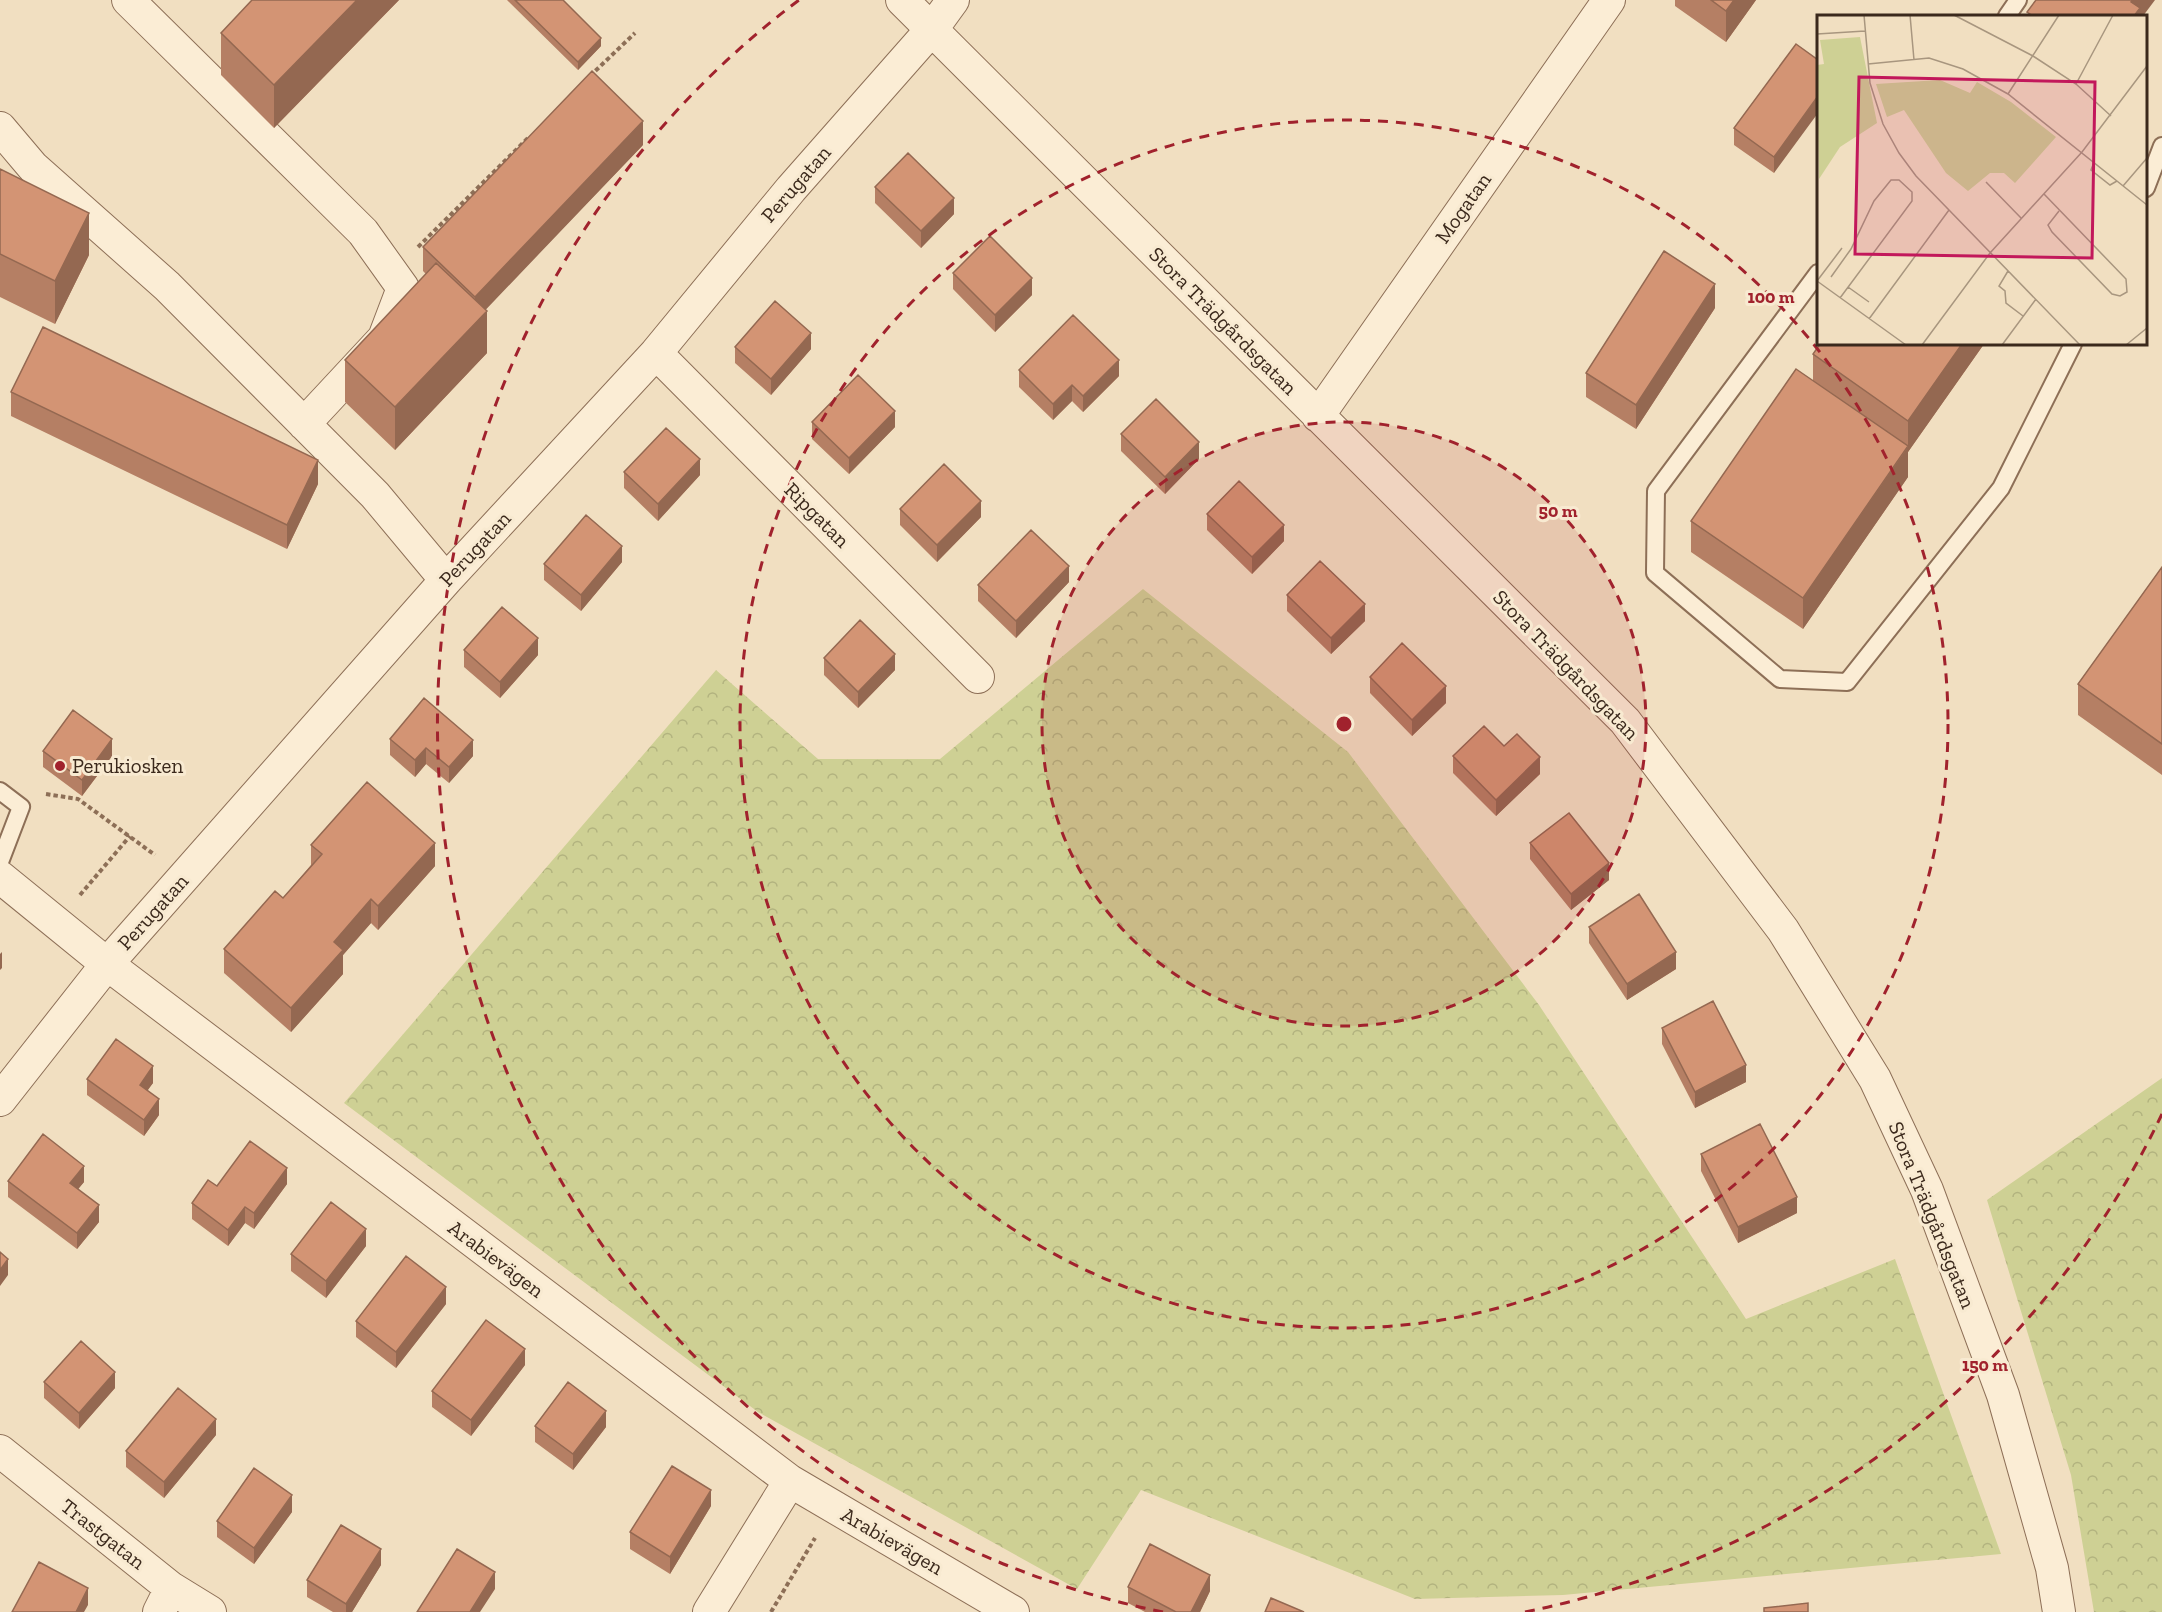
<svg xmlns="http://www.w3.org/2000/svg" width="2162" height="1612" font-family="'Zilla Slab',serif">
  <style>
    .forest { fill: url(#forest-crowns) }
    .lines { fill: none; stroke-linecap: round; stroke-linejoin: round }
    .lane-casing { stroke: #8d6f57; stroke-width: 20 }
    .street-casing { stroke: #8d6f57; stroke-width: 34 }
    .path { stroke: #8d6f57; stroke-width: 4; stroke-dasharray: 4.5 3; stroke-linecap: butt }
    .lane { stroke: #fbedd5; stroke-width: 16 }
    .street { stroke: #fbedd5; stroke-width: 32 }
    .wall { fill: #b57f64 }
    .shaded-wall { fill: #946851 }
    .building { fill: #d39474; stroke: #946851; stroke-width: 1.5 }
    .ring { fill: none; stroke: #a1222d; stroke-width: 3; stroke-dasharray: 10 8 }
    .poi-dot { fill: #a1222d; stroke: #f8ead1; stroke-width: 2 }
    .labels { text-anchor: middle; stroke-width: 6; stroke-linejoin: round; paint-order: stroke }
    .street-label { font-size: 21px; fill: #3b291c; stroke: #f8ead1 }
    .poi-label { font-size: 21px; fill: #3b291c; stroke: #f8ead1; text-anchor: start }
    .inset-road { fill: none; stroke: #a8967f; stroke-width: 1.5 }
    .view { fill: #c2185b; fill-opacity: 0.15; stroke: #c2185b; stroke-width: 3 }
    .inset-edge { fill: none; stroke: #3b291c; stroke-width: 3 }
    .centre { fill: #a1222d; stroke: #f8ead1; stroke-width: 3 }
    .ring-label { font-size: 18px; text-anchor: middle; font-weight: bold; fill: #a1222d; stroke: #f8ead1; stroke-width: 6; stroke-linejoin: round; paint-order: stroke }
  </style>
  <defs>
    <pattern id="forest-crowns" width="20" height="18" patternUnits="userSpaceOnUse" patternTransform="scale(1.5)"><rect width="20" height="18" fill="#ced094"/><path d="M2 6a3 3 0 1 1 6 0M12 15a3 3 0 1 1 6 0" fill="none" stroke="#b2b37f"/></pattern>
  </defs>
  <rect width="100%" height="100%" fill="#f1dfc1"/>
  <path class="forest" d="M 1143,589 L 1348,752 L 1539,1005 L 1746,1319 L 1895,1259 L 2001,1554 L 1563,1595 L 1415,1599 L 1141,1490 L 1077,1589 L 758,1412 L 344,1103 L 716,670 L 818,759 L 940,759 Z
    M 2162,1078 L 2162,1612 L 2094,1612 L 2071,1475 L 1987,1200 Z"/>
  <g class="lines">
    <defs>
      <path id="lane" d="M 2007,16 L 2018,0
        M 2146,188 L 2162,146
        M 1818,273 L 1656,491 L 1655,573 L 1780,679 L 1847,682 L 2001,488 L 2073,344
        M 0,791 L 21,807 L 0,862"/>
      <path id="street" d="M 128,0 L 363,232 L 403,288 L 384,338 L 304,424
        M 902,0 L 1625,721 L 1783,930 L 1875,1079 L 1927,1190 L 2003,1395 L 2052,1568 L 2059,1612
        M 0,128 L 33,167 L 167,286 L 375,495 L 446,580
        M 656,353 L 978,677
        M 1318,416 L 1609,0
        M 0,877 L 107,964 L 790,1481 L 1013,1612
        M 0,1100 L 107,964 L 446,580 L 656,353 L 791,189 L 932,29 L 953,0
        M 0,1451 L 171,1588 L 210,1612
        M 159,1612 L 171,1588
        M 709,1612 L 790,1481"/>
    </defs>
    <use href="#lane" class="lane-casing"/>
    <use href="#street" class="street-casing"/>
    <path class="path" d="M 590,76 L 635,33
      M 418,247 L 528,138
      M 46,794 L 78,799 L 155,855
      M 80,895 L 130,836
      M 771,1612 L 815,1538"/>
    <use href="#lane" class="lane"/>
    <use href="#street" class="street"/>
  </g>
  <path class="wall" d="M 252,0 L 399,0 L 274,128 L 221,75 L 221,33 Z
    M 507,0 L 563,0 L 601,46 L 578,70 Z
    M 1675,0 L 1756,0 L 1726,42 L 1675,6 Z
    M 1796,44 L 1774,173 L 1734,145 L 1734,128 Z
    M 643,145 L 485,309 L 487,353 L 395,450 L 345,402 L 345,360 L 426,274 L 423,271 L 423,247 Z
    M 0,169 L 89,255 L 55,324 L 0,297 Z
    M 875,187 L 954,214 L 921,248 L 875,203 Z
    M 953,273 L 1032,295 L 995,332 L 953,289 Z
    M 1715,308 L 1636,429 L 1586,397 L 1586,373 Z
    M 1984,344 L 1908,452 L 1908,477 L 1803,629 L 1691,552 L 1691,521 L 1813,381 L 1813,354 Z
    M 735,347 L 811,349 L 771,395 L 735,363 Z
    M 1019,370 L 1119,376 L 1083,412 L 1072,401 L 1053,420 L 1019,387 Z
    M 11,392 L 318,484 L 287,549 L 11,416 Z
    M 812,422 L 895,427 L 849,474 L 812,439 Z
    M 1121,434 L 1199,459 L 1165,494 L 1121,451 Z
    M 624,472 L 700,475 L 658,521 L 624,488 Z
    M 900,509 L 981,517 L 937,562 L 900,525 Z
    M 1207,514 L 1284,541 L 1252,574 L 1207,530 Z
    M 622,562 L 581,611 L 544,580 L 544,564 Z
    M 2162,567 L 2162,775 L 2078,715 L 2078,684 Z
    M 1069,582 L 1016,638 L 978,601 L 978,585 Z
    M 1287,595 L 1365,621 L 1331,654 L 1287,611 Z
    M 464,650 L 538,655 L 500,698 L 464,667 Z
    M 824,658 L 895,670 L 858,708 L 824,675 Z
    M 1370,677 L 1446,703 L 1412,736 L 1370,693 Z
    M 390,739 L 473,756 L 449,783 L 426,764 L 415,777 L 390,755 Z
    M 1504,746 L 1540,774 L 1496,816 L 1453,773 L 1453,756 Z
    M 43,751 L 112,756 L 82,796 L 43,767 Z
    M 1530,843 L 1609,880 L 1571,910 L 1530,859 Z
    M 311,845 L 435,866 L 378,930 L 371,923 L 343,955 L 343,974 L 291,1032 L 224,973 L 224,949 L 283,898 L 311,865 Z
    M 1589,927 L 1676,969 L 1627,1000 L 1589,943 Z
    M 1662,1028 L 1746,1082 L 1695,1108 L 1662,1044 Z
    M 87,1079 L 153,1083 L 147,1090 L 159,1115 L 144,1136 L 87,1095 Z
    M 1701,1154 L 1797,1213 L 1738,1243 L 1701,1171 Z
    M 8,1181 L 84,1182 L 78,1189 L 99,1222 L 77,1249 L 8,1197 Z
    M 287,1184 L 254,1229 L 245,1223 L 228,1246 L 192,1219 L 192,1203 L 217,1186 Z
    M 366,1246 L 326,1298 L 291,1271 L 291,1254 Z
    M 446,1304 L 396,1368 L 356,1337 L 356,1321 Z
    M 525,1365 L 471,1436 L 432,1407 L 432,1391 Z
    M 44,1382 L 115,1388 L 79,1429 L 44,1398 Z
    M 535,1426 L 606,1427 L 573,1470 L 535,1442 Z
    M 216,1435 L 164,1498 L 126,1467 L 126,1451 Z
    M 711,1506 L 670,1574 L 630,1549 L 630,1532 Z
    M 292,1512 L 254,1564 L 217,1537 L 217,1521 Z
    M 381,1565 L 352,1612 L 333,1612 L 307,1597 L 307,1580 Z
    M 1128,1587 L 1210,1591 L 1200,1612 L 1145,1612 L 1128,1603 Z"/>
  <path class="shaded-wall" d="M 357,0 L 399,0 L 274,128 L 274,85 Z
    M 1734,0 L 1756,0 L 1726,42 L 1726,11 Z
    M 2133,0 L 2155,0 L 2143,16 L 2131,16 L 2131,2 Z
    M 601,38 L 601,46 L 578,70 L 578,62 Z
    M 1818,96 L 1818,113 L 1774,173 L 1774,157 Z
    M 643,121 L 643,145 L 475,321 L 475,297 Z
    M 954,198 L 954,214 L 921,248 L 921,231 Z
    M 89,213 L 89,255 L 55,324 L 55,281 Z
    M 1032,278 L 1032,295 L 995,332 L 995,315 Z
    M 1715,284 L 1715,308 L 1636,429 L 1636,405 Z
    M 487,311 L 487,353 L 395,450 L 395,407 Z
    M 811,333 L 811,349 L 771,395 L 771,379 Z
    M 1962,344 L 1984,344 L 1908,452 L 1908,477 L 1803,629 L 1803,598 L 1908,447 L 1908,421 Z
    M 1119,360 L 1119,376 L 1083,412 L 1083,396 Z
    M 1072,385 L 1072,401 L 1053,420 L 1053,404 Z
    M 895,411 L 895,427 L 849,474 L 849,458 Z
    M 1199,442 L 1199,459 L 1165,494 L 1165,477 Z
    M 700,459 L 700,475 L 658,521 L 658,504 Z
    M 318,460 L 318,484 L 287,549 L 287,525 Z
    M 981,501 L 981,517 L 937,562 L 937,545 Z
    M 1284,525 L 1284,541 L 1252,574 L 1252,557 Z
    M 622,546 L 622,562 L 581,611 L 581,595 Z
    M 1069,566 L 1069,582 L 1016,638 L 1016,621 Z
    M 1365,604 L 1365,621 L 1331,654 L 1331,638 Z
    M 538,638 L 538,655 L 500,698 L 500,682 Z
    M 895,654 L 895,670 L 858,708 L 858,692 Z
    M 1446,686 L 1446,703 L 1412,736 L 1412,720 Z
    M 112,739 L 112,756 L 82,796 L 82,780 Z
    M 473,740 L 473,756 L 449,783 L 449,767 Z
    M 426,748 L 426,764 L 415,777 L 415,760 Z
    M 1540,757 L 1540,774 L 1496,816 L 1496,800 Z
    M 435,843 L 435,866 L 378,930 L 378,906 Z
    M 1609,863 L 1609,880 L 1571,910 L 1571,894 Z
    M 371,899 L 371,923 L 343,955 L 343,974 L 291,1032 L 291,1008 L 334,942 Z
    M 2,952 L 2,968 L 0,970 L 0,954 Z
    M 1676,952 L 1676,969 L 1627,1000 L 1627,984 Z
    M 1746,1065 L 1746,1082 L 1695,1108 L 1695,1092 Z
    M 153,1066 L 153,1083 L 140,1101 L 140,1085 Z
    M 159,1099 L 159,1115 L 144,1136 L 144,1120 Z
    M 84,1166 L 84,1182 L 70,1199 L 70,1183 Z
    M 287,1168 L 287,1184 L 254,1229 L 254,1213 Z
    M 1797,1197 L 1797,1213 L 1738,1243 L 1738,1227 Z
    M 99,1205 L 99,1222 L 77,1249 L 77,1233 Z
    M 245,1207 L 245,1223 L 228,1246 L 228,1230 Z
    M 366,1229 L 366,1246 L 326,1298 L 326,1281 Z
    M 8,1259 L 8,1275 L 0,1286 L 0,1270 Z
    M 446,1287 L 446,1304 L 396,1368 L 396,1352 Z
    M 525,1349 L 525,1365 L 471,1436 L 471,1420 Z
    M 115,1372 L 115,1388 L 79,1429 L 79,1413 Z
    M 606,1411 L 606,1427 L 573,1470 L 573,1454 Z
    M 216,1419 L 216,1435 L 164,1498 L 164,1482 Z
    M 711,1490 L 711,1506 L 670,1574 L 670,1557 Z
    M 292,1495 L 292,1512 L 254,1564 L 254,1548 Z
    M 381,1549 L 381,1565 L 352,1612 L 346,1612 L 346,1604 Z
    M 495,1572 L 495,1589 L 480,1612 L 470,1612 Z
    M 1210,1575 L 1210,1591 L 1200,1612 L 1191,1612 Z
    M 88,1588 L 88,1605 L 84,1612 L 76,1612 Z"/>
  <path class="building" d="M 252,0 L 357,0 L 274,85 L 221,33 Z
    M 515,0 L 563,0 L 601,38 L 578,62 Z
    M 1711,0 L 1734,0 L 1726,11 Z
    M 2036,0 L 2133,0 L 2131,2 L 2140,8 L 2134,16 L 2033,16 L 2027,12 Z
    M 1796,44 L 1818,60 L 1818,96 L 1774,157 L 1734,128 Z
    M 592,71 L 643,121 L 475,297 L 423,247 Z
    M 908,153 L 954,198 L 921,231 L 875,187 Z
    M 0,169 L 89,213 L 55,281 L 0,254 Z
    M 990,236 L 1032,278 L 995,315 L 953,273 Z
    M 1664,251 L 1715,284 L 1636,405 L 1586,373 Z
    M 436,263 L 487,311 L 395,407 L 345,360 Z
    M 775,301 L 811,333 L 771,379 L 735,347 Z
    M 1073,315 L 1119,360 L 1083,396 L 1072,385 L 1053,404 L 1019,370 Z
    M 43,327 L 318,460 L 287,525 L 11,392 Z
    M 1820,344 L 1962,344 L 1908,421 L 1813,354 Z
    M 1796,369 L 1908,446 L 1803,598 L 1691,521 Z
    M 858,375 L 895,411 L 849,458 L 812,422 Z
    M 1156,399 L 1199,442 L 1165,477 L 1121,434 Z
    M 666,428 L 700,459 L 658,504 L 624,472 Z
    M 944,464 L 981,501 L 937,545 L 900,509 Z
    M 1239,481 L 1284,525 L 1252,557 L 1207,514 Z
    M 586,515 L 622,546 L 581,595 L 544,564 Z
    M 1031,530 L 1069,566 L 1016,621 L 978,585 Z
    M 1320,561 L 1365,604 L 1331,638 L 1287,595 Z
    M 2162,567 L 2162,744 L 2078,684 Z
    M 502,607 L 538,638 L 500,682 L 464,650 Z
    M 860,620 L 895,654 L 858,692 L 824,658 Z
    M 1402,643 L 1446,686 L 1412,720 L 1370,677 Z
    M 424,698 L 473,740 L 449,767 L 426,748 L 415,760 L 390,739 Z
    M 73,710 L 112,739 L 82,780 L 43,751 Z
    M 1484,726 L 1504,746 L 1517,734 L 1540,757 L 1496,800 L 1453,756 Z
    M 367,782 L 435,843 L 378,906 L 371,899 L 334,942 L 343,950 L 291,1008 L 224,949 L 275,891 L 283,898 L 322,854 L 311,845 Z
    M 1569,813 L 1609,863 L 1571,894 L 1530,843 Z
    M 1639,894 L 1676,952 L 1627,984 L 1589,927 Z
    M 1713,1001 L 1746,1065 L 1695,1092 L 1662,1028 Z
    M 116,1039 L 153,1066 L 140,1085 L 159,1099 L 144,1120 L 87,1079 Z
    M 1760,1124 L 1797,1197 L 1738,1227 L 1701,1154 Z
    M 43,1134 L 84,1166 L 70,1183 L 99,1205 L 77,1233 L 8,1181 Z
    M 250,1141 L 287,1168 L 254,1213 L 245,1207 L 228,1230 L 192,1203 L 208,1180 L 217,1186 Z
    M 331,1202 L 366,1229 L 326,1281 L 291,1254 Z
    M 0,1252 L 8,1259 L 0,1270 Z
    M 406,1256 L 446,1287 L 396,1352 L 356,1321 Z
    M 486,1320 L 525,1349 L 471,1420 L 432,1391 Z
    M 81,1341 L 115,1372 L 79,1413 L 44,1382 Z
    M 568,1382 L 606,1411 L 573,1454 L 535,1426 Z
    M 178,1388 L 216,1419 L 164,1482 L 126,1451 Z
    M 672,1466 L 711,1490 L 670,1557 L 630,1532 Z
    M 254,1468 L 292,1495 L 254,1548 L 217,1521 Z
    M 341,1525 L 381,1549 L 346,1604 L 307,1580 Z
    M 1150,1544 L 1210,1575 L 1191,1612 L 1176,1612 L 1128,1587 Z
    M 457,1549 L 495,1572 L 470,1612 L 417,1612 Z
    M 39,1562 L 88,1588 L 76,1612 L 12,1612 Z
    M 1271,1598 L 1304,1612 L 1265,1612 Z
    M 1808,1603 L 1808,1612 L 1764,1612 L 1764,1608 Z"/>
  <circle cx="1344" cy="724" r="302" fill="#a1222d" fill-opacity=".12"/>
  <g class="ring">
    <circle cx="1344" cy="724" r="302"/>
    <circle cx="1344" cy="724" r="604"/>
    <path d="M2162 1114A906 906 0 0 1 1525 1612M1163 1612A906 906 0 0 1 799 0"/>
  </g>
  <circle class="poi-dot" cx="60" cy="766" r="6"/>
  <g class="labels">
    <g class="street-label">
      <text transform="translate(796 184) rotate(-49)" y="7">Perugatan</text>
      <text transform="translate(1463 208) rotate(-55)" y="7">Mogatan</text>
      <text transform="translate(1223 321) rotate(45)" y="7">Stora Trädgårdsgatan</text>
      <text transform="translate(817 515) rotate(45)" y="7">Ripgatan</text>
      <text transform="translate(475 549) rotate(-47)" y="7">Perugatan</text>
      <text transform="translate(1566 665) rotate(46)" y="7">Stora Trädgårdsgatan</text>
      <text transform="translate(153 912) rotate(-48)" y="7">Perugatan</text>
      <text transform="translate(1932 1215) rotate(68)" y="7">Stora Trädgårdsgatan</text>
      <text transform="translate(496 1259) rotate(37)" y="7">Arabievägen</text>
      <text transform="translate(103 1534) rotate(38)" y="7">Trastgatan</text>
      <text transform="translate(892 1541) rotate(30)" y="7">Arabievägen</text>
    </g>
    <g class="poi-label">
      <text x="72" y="773">Perukiosken</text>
    </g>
  </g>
  <g transform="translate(1817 15)">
    <rect width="330" height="330" fill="#f1dfc1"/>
    <path d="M 43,22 L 60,108 L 23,132 L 2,164 L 0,50 L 7,49 L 3,25 ZM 123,65 L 153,78 L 160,67 L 194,87 L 239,122 L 198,168 L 187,158 L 173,158 L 151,176 L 129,158 L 87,95 L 70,102 L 59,69 Z" fill="#ced094"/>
    <path class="inset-road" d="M 47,0 L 53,68 L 66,109 L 82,138 L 99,161 L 263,330M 93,0 L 97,45M 137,0 L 216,41 L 259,69 L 294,101M 0,19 L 48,16M 51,49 L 112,43 L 146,54 L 191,79 L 330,190M 259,69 L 296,0M 191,79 L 242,0M 277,147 L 274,155 L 293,170 L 300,166M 169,167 L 204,203M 306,171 L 330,143M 227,179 L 309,264 L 310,277 L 303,281 L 295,279 L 235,217 L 231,210 L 242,196M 191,256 L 182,271 L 188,276 L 189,288 L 206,301M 14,262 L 34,234 L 57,186 L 74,165 L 82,165 L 95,177 L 95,186 L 23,283M 0,266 L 89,330M 0,266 L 25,233M 31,272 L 52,287M 52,304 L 132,195M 105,330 L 173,238 L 265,137 L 330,51M 185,330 L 219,284M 309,330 L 330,313"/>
    <path class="view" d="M 42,62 L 278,67 L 275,243 L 38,239 Z"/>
    <rect width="330" height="330" class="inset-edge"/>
  </g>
  <circle cx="1344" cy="724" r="9" class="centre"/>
  <g class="ring-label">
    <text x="1771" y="303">100 m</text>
    <text x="1558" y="517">50 m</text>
    <text x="1985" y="1371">150 m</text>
  </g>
</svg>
